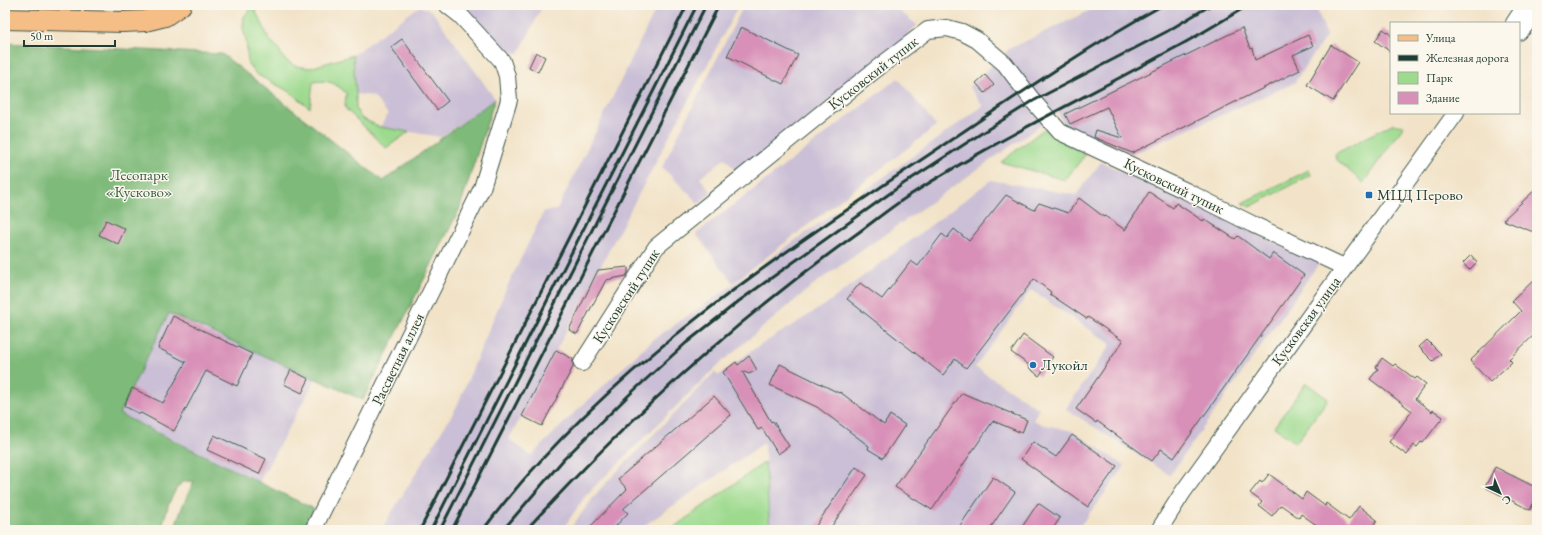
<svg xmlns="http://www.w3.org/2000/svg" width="1542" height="535" font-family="'EB Garamond',serif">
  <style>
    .industrial { fill: #cabfd6 }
    .green { fill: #9dda8e; stroke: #5e8c61 }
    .forest { fill: #7eba79; stroke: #4e7c56 }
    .building { fill: #d890b8 }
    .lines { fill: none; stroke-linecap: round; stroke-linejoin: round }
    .minor-casing { stroke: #3f564a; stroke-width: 18 }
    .major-casing { stroke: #3f564a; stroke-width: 22 }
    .minor { stroke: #fff; stroke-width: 16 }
    .major { stroke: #f6be87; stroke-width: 20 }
    .rail { stroke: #1f3d34; stroke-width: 3 }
    .poi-dot { fill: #1f6fb2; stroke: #fbf7ec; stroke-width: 1.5 }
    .labels { text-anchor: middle; stroke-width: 3; stroke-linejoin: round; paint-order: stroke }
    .street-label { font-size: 15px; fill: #1f3d34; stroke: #fbf7ec }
    .park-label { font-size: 15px; fill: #385c46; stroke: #fbf7ec }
    .poi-label { font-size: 15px; fill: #1f3d34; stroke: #fbf7ec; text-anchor: start }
  </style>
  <rect width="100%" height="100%" fill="#fbf7ec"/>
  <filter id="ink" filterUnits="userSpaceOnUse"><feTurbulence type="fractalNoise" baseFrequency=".025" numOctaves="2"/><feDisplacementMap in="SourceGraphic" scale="8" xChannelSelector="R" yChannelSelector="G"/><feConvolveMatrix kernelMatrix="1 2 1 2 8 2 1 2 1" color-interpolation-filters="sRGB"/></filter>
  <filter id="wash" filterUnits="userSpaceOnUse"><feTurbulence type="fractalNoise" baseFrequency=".012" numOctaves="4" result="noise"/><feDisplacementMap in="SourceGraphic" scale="16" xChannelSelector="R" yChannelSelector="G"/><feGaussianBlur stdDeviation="0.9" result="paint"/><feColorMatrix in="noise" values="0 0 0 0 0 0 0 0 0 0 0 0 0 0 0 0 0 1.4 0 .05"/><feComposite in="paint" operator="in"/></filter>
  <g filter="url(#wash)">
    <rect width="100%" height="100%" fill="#f2e3c8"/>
    <path class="industrial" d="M 452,5 L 543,5 L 519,53 L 508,51 Z
      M 658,5 L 739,5 L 509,439 L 531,456 L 572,415 L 654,339 L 733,285 L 983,106 L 969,87 L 1009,49 L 1101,5 L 1315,5 L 1327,35 L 1294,83 L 1133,154 L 1066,129 L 1058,113 L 813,285 L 716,367 L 586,495 L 562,530 L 381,530 L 456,408 L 506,289 L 544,211 L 557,210 Z
      M 744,5 L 892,5 L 917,25 L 887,56 L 738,174 L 725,158 L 700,178 L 712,193 L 699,204 L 662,167 Z
      M 420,6 L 432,11 L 495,99 L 441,137 L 380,127 L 388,114 L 373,96 L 356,94 L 353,55 Z
      M 898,78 L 936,126 L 733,283 L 696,234 Z
      M 1101,162 L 1319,263 L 1170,475 L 1066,409 L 1111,344 L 1031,290 L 975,367 L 1039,409 L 1033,420 L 1042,424 L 1072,431 L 1125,466 L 1077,530 L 770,530 L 764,443 L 638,530 L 569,530 L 600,489 L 715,372 L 718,376 L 754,349 L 825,305 L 991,180 L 1076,195 Z
      M 169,313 L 316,378 L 259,482 L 119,414 Z"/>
    <path class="green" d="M 253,7 L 261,21 L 269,39 L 278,48 L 284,59 L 295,66 L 310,68 L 353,55 L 356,94 L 356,109 L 361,118 L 380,127 L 409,132 L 386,148 L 345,108 L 346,93 C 334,82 329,80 313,82 L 310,108 L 290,92 L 256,74 L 248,64 L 246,40 L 243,28 L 244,16 Z
      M 1392,124 L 1404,126 L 1363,183 L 1336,159 L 1335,154 Z
      M 1044,129 L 1085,155 L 1065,180 L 1001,162 Z
      M 1309,170 L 1311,175 L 1250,207 L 1242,203 Z
      M 1306,383 L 1328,399 L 1296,443 L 1274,427 Z
      M 765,462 L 770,530 L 670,530 Z"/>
    <path class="forest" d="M 5,43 L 222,54 L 383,181 L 495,99 L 459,210 L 363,400 L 169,313 L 119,414 L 314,509 L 303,530 L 174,530 L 183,505 L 194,481 L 182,482 L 175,491 L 169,503 L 161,530 L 5,530 Z"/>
    <g id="blocks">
      <path class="building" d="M 741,27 L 798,55 L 783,84 L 727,56 Z
        M 1242,28 L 1250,49 L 1252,48 L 1255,60 L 1308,35 L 1313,46 L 1293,55 L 1300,70 L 1132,153 L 1094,137 L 1096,130 L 1122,138 L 1107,107 L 1070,124 L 1065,114 Z
        M 1383,29 L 1391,35 L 1391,52 L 1375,41 Z
        M 402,39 L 448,101 L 437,110 L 391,47 Z
        M 1331,45 L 1358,62 L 1333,101 L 1307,85 Z
        M 536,52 L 545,57 L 538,72 L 529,67 Z
        M 985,75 L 994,85 L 985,93 L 976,83 Z
        M 1537,188 L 1537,232 L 1531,231 L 1503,220 Z
        M 1149,192 L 1173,208 L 1176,203 L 1203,221 L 1204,219 L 1235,239 L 1238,236 L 1269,259 L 1273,253 L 1304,275 L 1174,458 L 1161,449 L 1152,461 L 1097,421 L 1096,423 L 1076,409 L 1123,341 L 1088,317 L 1087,319 L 1060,301 L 1050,294 L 1051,292 L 1034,279 L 966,368 L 955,359 L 943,375 L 847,299 L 860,283 L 882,299 L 911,261 L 918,266 L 942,234 L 947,238 L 954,229 L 969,241 L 1006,195 L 1034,210 L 1039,203 L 1068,213 L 1079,198 L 1104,217 L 1105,216 L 1125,230 Z
        M 106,220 L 125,229 L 118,244 L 99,235 Z
        M 1471,255 L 1477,262 L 1469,270 L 1463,263 Z
        M 628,267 L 628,273 L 626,276 L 606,280 L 577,334 L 569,330 L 598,270 Z
        M 1537,277 L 1537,332 L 1509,359 L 1512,362 L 1490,382 L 1470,361 L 1521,311 L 1512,301 Z
        M 173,316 L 252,354 L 237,386 L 206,371 L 174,431 L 141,413 L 140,414 L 124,406 L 132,388 L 163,403 L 186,362 L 158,348 Z
        M 1023,335 L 1053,357 L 1039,376 L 1028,367 L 1029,365 L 1011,352 Z
        M 1427,340 L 1441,354 L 1433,361 L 1419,347 Z
        M 556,350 L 573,359 L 573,367 L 542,426 L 522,416 Z
        M 749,356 L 757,370 L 749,374 L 742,371 L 771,422 L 773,421 L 789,446 L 778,454 L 762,428 L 758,430 L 723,372 L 736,362 L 738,365 Z
        M 1382,358 L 1393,366 L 1395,364 L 1415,379 L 1417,377 L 1426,384 L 1415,399 L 1432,412 L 1433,410 L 1443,417 L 1423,443 L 1421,442 L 1417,447 L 1414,445 L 1407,455 L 1389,442 L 1412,411 L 1370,379 L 1378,369 L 1376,367 Z
        M 780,364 L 839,393 L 840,392 L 884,425 L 890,415 L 905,425 L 883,458 L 868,449 L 869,446 L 817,407 L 770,385 Z
        M 291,370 L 309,379 L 302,393 L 284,384 Z
        M 962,393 L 1027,420 L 1022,433 L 993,421 L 932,510 L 895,487 Z
        M 714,396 L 731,415 L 623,509 L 628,513 L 612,530 L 587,530 L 627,489 L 618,479 Z
        M 214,435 L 266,459 L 259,474 L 207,450 Z
        M 1072,435 L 1117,466 L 1088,507 L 1021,459 L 1033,442 L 1056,457 Z
        M 856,467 L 867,475 L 829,530 L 813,530 Z
        M 1495,467 L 1537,488 L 1537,496 L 1530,510 L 1485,487 Z
        M 1269,474 L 1302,499 L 1306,492 L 1325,506 L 1326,503 L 1349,520 L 1359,506 L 1377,520 L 1370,530 L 1314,530 L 1318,526 L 1301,514 L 1299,518 L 1281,505 L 1272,516 L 1259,506 L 1262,502 L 1250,493 L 1260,481 L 1262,483 Z
        M 993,477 L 1015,492 L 989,530 L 957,530 Z
        M 1038,503 L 1060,518 L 1052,530 L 1020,530 Z"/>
    </g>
  </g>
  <g filter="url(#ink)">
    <use href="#blocks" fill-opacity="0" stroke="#3f564a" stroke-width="1"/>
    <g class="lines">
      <defs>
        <path id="minor" d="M 1514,23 L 1526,5
          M 1519,32 L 1537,13
          M 582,363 L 656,247 L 875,70 L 928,30 L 947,28 L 962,32 L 977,40 L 1005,64 L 1033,101 L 1060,132 L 1186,191 L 1252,224 L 1344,267
          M 313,530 L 482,188 L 509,100 L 507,76 L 502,61 L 461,16 L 447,5
          M 1159,530 L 1183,492 L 1456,113"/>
        <path id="major" d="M 5,19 L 123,22 L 145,21 L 165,16 L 181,5"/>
      </defs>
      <use href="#minor" class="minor-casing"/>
      <use href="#major" class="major-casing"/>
      <use href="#minor" class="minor"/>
      <use href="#major" class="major"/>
      <path class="rail" d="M 420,530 L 687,5
        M 431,530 L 697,5
        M 440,530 L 706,5
        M 452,530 L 719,5
        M 483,530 C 598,376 760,268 918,162 C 999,108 1078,52 1163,5
        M 503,530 L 564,459 L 630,394 L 686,343 L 739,301 L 903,184 L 985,131 L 1033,101 L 1166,32 L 1211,5
        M 526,530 C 626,420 735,321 855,235 C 873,222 891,207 910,195 C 994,141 1084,98 1171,50 C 1198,36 1223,20 1249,5"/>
    </g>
  </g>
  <g class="poi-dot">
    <rect x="1365" y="191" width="8" height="8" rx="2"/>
    <circle cx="1033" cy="365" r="4"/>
  </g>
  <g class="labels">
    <g class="street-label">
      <text transform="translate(873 73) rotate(-38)" y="5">Кусковский тупик</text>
      <text transform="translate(1174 186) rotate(26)" y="5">Кусковский тупик</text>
      <text transform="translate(626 296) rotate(-57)" y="5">Кусковский тупик</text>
      <text transform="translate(1306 321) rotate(-54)" y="5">Кусковская улица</text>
      <text transform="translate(398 359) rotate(-64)" y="5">Рассветная аллея</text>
    </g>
    <g class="park-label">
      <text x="139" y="180">Лесопарк<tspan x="139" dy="17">«Кусково»</tspan></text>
    </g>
    <g class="poi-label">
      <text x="1377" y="200">МЦД Перово</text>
      <text x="1041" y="370">Лукойл</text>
    </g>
  </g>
  <rect width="1542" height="535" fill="none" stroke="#fbf7ec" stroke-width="20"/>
  <rect x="1390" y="22" width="130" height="92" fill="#fbf7ec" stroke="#a3ada2"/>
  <rect x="1398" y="35" width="20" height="6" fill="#f6be87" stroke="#a3ada2"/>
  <text x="1426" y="42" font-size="12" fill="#1f3d34">Улица</text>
  <rect x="1398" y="55" width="20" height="6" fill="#1f3d34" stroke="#a3ada2"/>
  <text x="1426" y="62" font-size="12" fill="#1f3d34">Железная дорога</text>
  <rect x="1398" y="72" width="20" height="12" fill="#9dda8e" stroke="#a3ada2"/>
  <text x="1426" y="82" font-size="12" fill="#1f3d34">Парк</text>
  <rect x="1398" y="92" width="20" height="12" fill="#d890b8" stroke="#a3ada2"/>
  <text x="1426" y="102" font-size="12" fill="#1f3d34">Здание</text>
  <g transform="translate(1500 493) rotate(136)" stroke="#fbf7ec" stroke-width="3" paint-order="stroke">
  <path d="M0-3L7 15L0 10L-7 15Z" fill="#1f3d34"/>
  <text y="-6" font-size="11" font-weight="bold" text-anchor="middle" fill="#1f3d34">С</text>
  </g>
  <path d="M24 40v6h91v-6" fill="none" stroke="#1f3d34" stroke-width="2"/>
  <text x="30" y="40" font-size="12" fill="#1f3d34" stroke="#fbf7ec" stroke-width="3" paint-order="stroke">50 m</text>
</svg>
